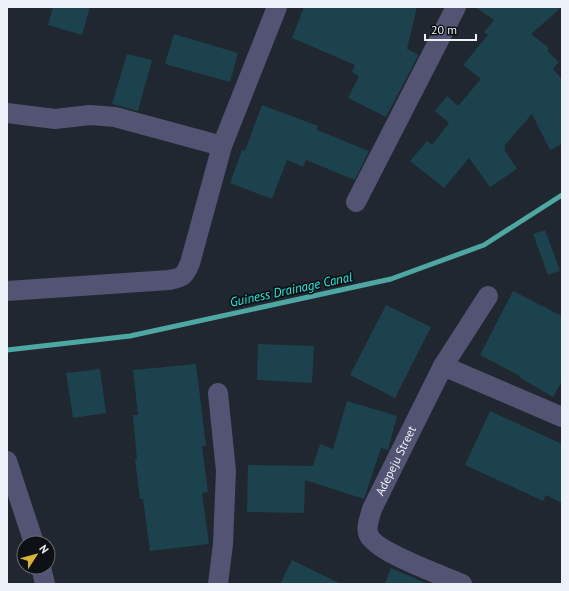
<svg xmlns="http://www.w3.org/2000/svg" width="569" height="591" font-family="'PT Sans',sans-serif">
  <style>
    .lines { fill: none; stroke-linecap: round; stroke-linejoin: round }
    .stream { stroke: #4ea7a3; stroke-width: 5 }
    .building { fill: #1b424d }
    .street { stroke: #535374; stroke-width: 20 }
    .labels { text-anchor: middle; stroke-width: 3.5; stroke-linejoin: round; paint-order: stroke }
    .street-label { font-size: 12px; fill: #ecf1f7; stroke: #0d1014 }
    .water-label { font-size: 13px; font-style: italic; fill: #0ff2e4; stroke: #0d1014 }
  </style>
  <rect width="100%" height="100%" fill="#202730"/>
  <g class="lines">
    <path class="stream" d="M 7,350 L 130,336 L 391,279 L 484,245 L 562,195"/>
  </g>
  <path class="building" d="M 53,7 L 90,7 L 82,35 L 48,25 Z
    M 304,7 L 417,7 L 407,49 L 417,54 L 418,56 L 386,117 L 348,98 L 359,76 L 352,72 L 355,65 L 292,38 Z
    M 475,7 L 562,7 L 531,34 L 549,48 L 547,51 L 559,62 L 553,69 L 562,79 L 562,144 L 550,150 L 532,114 L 504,146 L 506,147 L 504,149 L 517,169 L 490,187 L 469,158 L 444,188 L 410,161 L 427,141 L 432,145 L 449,123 L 435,111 L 447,96 L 458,106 L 481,79 L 463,65 L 488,35 L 484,32 L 494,20 Z
    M 174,34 L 238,53 L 230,82 L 165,64 Z
    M 127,54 L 152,60 L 138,111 L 112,104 Z
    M 262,105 L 318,126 L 317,130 L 369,151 L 355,180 L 306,160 L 303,167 L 287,160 L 272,199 L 230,183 L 242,150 L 245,151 Z
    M 545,230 L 560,271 L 548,275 L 533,234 Z
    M 513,291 L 562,316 L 562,381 L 553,397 L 519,377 L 520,376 L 480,355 Z
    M 386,305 L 431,327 L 395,398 L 350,375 Z
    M 258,344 L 314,346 L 312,383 L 257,380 Z
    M 196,364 L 206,446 L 202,446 L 208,492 L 202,493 L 209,544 L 150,551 L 143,499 L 140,499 L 135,459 L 137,459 L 133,415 L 138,415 L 133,370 Z
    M 100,369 L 106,413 L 73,418 L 66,373 Z
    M 347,401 L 397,416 L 388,450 L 381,448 L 364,499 L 305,480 L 304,513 L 247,512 L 248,465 L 313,466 L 320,444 L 333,449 Z
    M 490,411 L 562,444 L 562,503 L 546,495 L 543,501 L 465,465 Z
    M 292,560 L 341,584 L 280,584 Z
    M 391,568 L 428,584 L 385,584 Z"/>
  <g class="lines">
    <g class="street">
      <path d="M 7,113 L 55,119 L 90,115 L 115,117 L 222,146"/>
      <path d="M 356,202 L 456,7"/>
      <path d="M 7,291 L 169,280 C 183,277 184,277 190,263 L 222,146 L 277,7"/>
      <path d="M 443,366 L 562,417"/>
      <path d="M 7,461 L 34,543"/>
      <path d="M 41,567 L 45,584"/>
      <path d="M 218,584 L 223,544 L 226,471 L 218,393"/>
      <path id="s1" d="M 462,584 C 444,576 372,551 368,533 C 366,526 370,517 372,509 L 443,366 L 488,296"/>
    </g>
  </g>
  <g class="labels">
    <g class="street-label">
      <text dy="4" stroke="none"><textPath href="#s1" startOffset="187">Adepeju Street</textPath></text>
    </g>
    <g class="water-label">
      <text transform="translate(291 289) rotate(-12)" y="5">Guiness Drainage Canal</text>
    </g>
  </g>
  <rect width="569" height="591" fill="none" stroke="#ecf1f7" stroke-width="16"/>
  <g transform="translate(36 555) rotate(54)"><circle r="19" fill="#0d1014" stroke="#666a6f"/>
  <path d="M0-3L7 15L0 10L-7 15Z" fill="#dab333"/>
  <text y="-6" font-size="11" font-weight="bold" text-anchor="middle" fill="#ecf1f7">N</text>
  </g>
  <path d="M425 34v6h51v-6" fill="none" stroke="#ecf1f7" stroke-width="2"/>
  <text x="431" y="34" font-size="12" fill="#ecf1f7" stroke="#0d1014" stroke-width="3" paint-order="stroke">20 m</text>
</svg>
